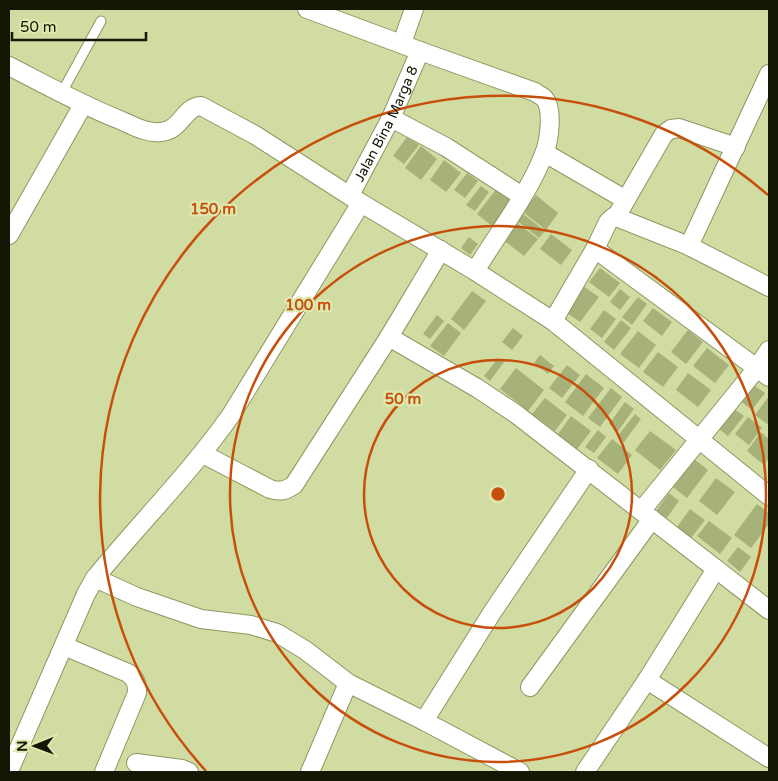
<svg xmlns="http://www.w3.org/2000/svg" width="778" height="781" font-family="'Varela Round',sans-serif">
  <style>
    .building { fill: #a7b27a }
    .lines { fill: none; stroke-linecap: round; stroke-linejoin: round }
    .service-casing { stroke: #8d9861; stroke-width: 11 }
    .minor-casing { stroke: #8d9861; stroke-width: 20 }
    .service { stroke: #fff; stroke-width: 9 }
    .minor { stroke: #fff; stroke-width: 18 }
    .ring { fill: none; stroke: #c84f0b; stroke-width: 2.5 }
    .labels { text-anchor: middle; stroke-width: 4.5; stroke-linejoin: round; paint-order: stroke }
    .street-label { font-size: 14px; fill: #141703; stroke: #dee9af }
    .centre { fill: #c84f0b; stroke: #dee9af; stroke-width: 2.5 }
    .ring-label { font-size: 15px; text-anchor: middle; font-weight: bold; fill: #c84f0b; stroke: #dee9af; stroke-width: 4.5; stroke-linejoin: round; paint-order: stroke }
  </style>
  <rect width="100%" height="100%" fill="#d1dca3"/>
  <path class="building" d="M 407,137 L 419,145 L 404,164 L 393,156 Z
    M 421,146 L 437,159 L 421,180 L 405,168 Z
    M 444,160 L 461,173 L 446,192 L 430,180 Z
    M 467,173 L 478,181 L 465,198 L 454,190 Z
    M 481,186 L 489,192 L 475,211 L 466,205 Z
    M 498,187 L 513,199 L 492,226 L 477,214 Z
    M 536,195 L 558,213 L 546,230 L 523,212 Z
    M 522,213 L 545,231 L 539,238 L 516,220 Z
    M 516,222 L 538,239 L 524,256 L 502,239 Z
    M 551,234 L 572,250 L 561,265 L 540,249 Z
    M 469,237 L 478,244 L 470,255 L 461,248 Z
    M 600,268 L 620,283 L 609,297 L 589,282 Z
    M 583,286 L 599,297 L 580,322 L 564,311 Z
    M 620,289 L 630,297 L 620,310 L 610,302 Z
    M 472,291 L 486,301 L 464,330 L 451,319 Z
    M 638,297 L 647,304 L 632,325 L 622,317 Z
    M 653,308 L 672,322 L 662,336 L 643,321 Z
    M 604,310 L 616,319 L 602,338 L 590,329 Z
    M 437,315 L 444,321 L 430,339 L 423,334 Z
    M 621,320 L 631,328 L 614,350 L 604,342 Z
    M 448,323 L 461,333 L 444,356 L 430,346 Z
    M 513,328 L 523,336 L 512,350 L 502,342 Z
    M 688,330 L 703,342 L 686,364 L 671,352 Z
    M 638,331 L 656,345 L 639,368 L 620,354 Z
    M 707,348 L 729,365 L 715,383 L 693,366 Z
    M 658,352 L 678,367 L 663,387 L 643,372 Z
    M 540,355 L 554,366 L 548,374 L 534,363 Z
    M 498,358 L 504,362 L 490,381 L 484,376 Z
    M 567,365 L 580,375 L 562,398 L 549,388 Z
    M 516,368 L 544,390 L 528,411 L 500,389 Z
    M 688,373 L 711,390 L 698,407 L 676,390 Z
    M 586,374 L 604,388 L 583,416 L 565,402 Z
    M 752,384 L 765,393 L 752,410 L 739,400 Z
    M 611,388 L 622,397 L 600,427 L 588,418 Z
    M 769,396 L 769,422 L 767,424 L 755,415 Z
    M 545,398 L 567,415 L 555,431 L 532,414 Z
    M 625,402 L 634,409 L 618,431 L 609,424 Z
    M 734,409 L 744,416 L 728,436 L 719,429 Z
    M 635,414 L 641,419 L 624,442 L 617,437 Z
    M 571,416 L 591,431 L 577,449 L 558,434 Z
    M 748,417 L 762,428 L 749,445 L 735,434 Z
    M 598,430 L 606,437 L 594,453 L 585,447 Z
    M 650,431 L 676,450 L 660,470 L 635,450 Z
    M 761,432 L 769,439 L 769,458 L 764,465 L 747,451 Z
    M 612,439 L 632,455 L 618,474 L 597,458 Z
    M 694,459 L 708,470 L 687,498 L 673,487 Z
    M 716,478 L 735,492 L 717,515 L 699,501 Z
    M 669,493 L 679,501 L 666,519 L 656,511 Z
    M 757,504 L 769,513 L 769,524 L 751,548 L 734,535 Z
    M 690,509 L 705,520 L 691,538 L 677,527 Z
    M 709,521 L 732,538 L 720,554 L 697,536 Z
    M 738,547 L 751,557 L 740,572 L 727,561 Z"/>
  <g class="lines">
    <defs>
      <path id="service" d="M 61,94 L 101,21"/>
      <g id="minor">
        <path d="M 307,9 L 420,51 L 535,92 C 537,94 542,96 544,98 C 554,109 549,142 544,154 C 529,193 497,235 475,271"/>
        <path d="M 402,43 L 414,9"/>
        <path d="M 9,66 C 46,85 82,105 120,120 C 132,125 147,134 161,132 C 182,130 183,107 201,106 L 255,135 L 361,203 L 475,271 L 553,321 L 769,496"/>
        <path d="M 391,118 L 446,147 L 522,196"/>
        <path d="M 545,153 L 626,200"/>
        <path id="s1" d="M 350,195 L 391,118 L 420,51"/>
        <path d="M 616,217 L 664,134 L 671,129 L 679,128 L 736,147"/>
        <path d="M 9,235 L 83,105"/>
        <path d="M 689,246 L 769,74"/>
        <path d="M 595,249 L 769,377"/>
        <path d="M 553,321 L 595,249 L 608,222 L 613,217 L 616,217 L 689,246 L 769,287"/>
        <path d="M 389,337 L 477,388 L 516,414 L 769,610"/>
        <path d="M 203,454 L 270,489 C 280,492 285,491 294,485 L 389,337 L 441,250"/>
        <path d="M 642,510 L 757,368 L 769,350"/>
        <path d="M 95,578 L 137,597 L 201,619 L 251,625 L 277,633 L 305,650 L 348,683 L 424,721 L 520,772"/>
        <path d="M 64,646 L 128,673 C 136,679 137,684 137,693 L 104,772"/>
        <path d="M 647,680 L 769,758"/>
        <path d="M 530,687 L 652,519"/>
        <path d="M 424,721 L 493,611 L 589,469"/>
        <path d="M 136,763 L 182,769 L 189,772"/>
        <path d="M 9,771 L 86,594 L 95,578 C 140,523 190,473 231,415 L 361,203"/>
        <path d="M 310,772 L 348,683"/>
        <path d="M 585,772 L 647,680 L 716,569"/>
      </g>
    </defs>
    <use href="#service" class="service-casing"/>
    <use href="#minor" class="minor-casing"/>
    <use href="#service" class="service"/>
    <use href="#minor" class="minor"/>
  </g>
  <g class="ring">
    <circle cx="498" cy="494" r="134"/>
    <circle cx="498" cy="494" r="268"/>
    <path d="M206 771A403 403 0 0 1 768 195"/>
  </g>
  <g class="labels">
    <g class="street-label">
      <text dy="5" stroke="none"><textPath href="#s1" startOffset="80">Jalan Bina Marga 8</textPath></text>
    </g>
  </g>
  <circle cx="498" cy="494" r="8" class="centre"/>
  <g class="ring-label">
    <text x="213" y="214">150 m</text>
    <text x="308" y="310">100 m</text>
    <text x="403" y="404">50 m</text>
  </g>
  <rect width="778" height="781" fill="none" stroke="#141703" stroke-width="20"/>
  <g transform="translate(35 746) rotate(269)" stroke="#dee9af" stroke-width="4" paint-order="stroke">
  <path d="M0-4L9 19L0 12L-9 19Z" fill="#141703"/>
  <text y="-8" font-size="14" font-weight="bold" text-anchor="middle" fill="#141703">N</text>
  </g>
  <path d="M12 32v8h134v-8" fill="none" stroke="#141703" stroke-width="2.5"/>
  <text x="20" y="32" font-size="15" fill="#141703" stroke="#dee9af" stroke-width="4" paint-order="stroke">50 m</text>
</svg>
